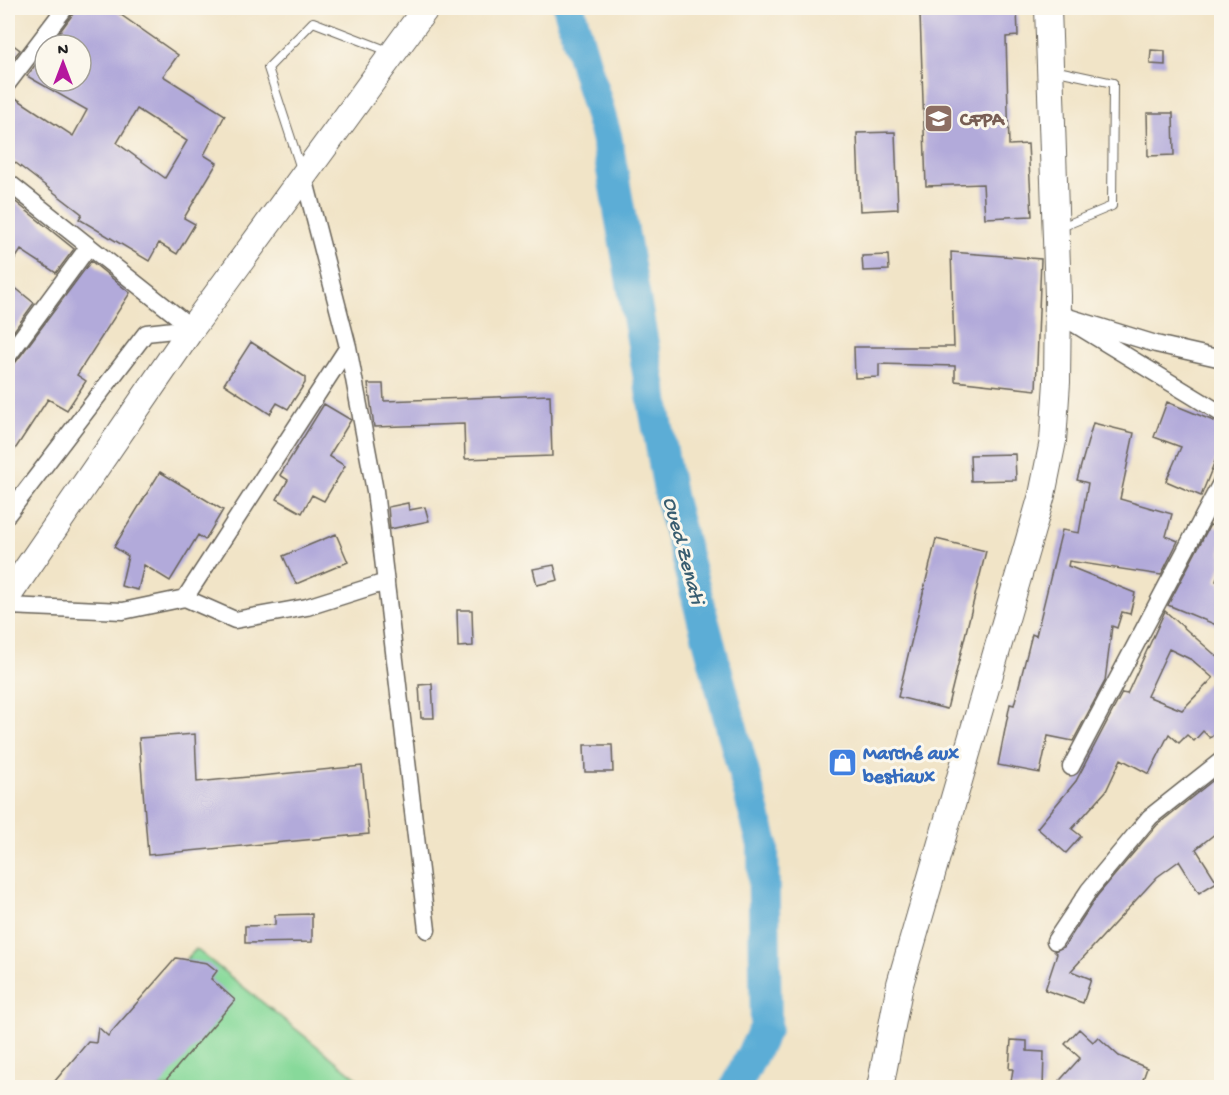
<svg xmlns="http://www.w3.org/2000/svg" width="1229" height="1095" font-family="'Gochi Hand',sans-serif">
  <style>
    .green { fill: #87d99a; stroke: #527a5b; stroke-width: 1.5 }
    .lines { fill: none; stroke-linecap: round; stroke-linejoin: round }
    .river { stroke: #5badd6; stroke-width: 32 }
    .building { fill: #b2aada; fill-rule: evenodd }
    .service-casing { stroke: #676258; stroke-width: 10 }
    .minor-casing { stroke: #676258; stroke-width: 19 }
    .primary-casing { stroke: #676258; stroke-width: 28 }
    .service { stroke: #fff; stroke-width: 8 }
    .minor { stroke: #fff; stroke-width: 16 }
    .primary { stroke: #fff; stroke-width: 26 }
    .labels { text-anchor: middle; stroke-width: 6; stroke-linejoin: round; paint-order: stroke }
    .education-label { font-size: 20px; font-weight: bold; fill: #785e54; stroke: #fbf7ec; text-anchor: start }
    .shop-label { font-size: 20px; font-weight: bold; fill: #366cbe; stroke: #fbf7ec; text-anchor: start }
    .water-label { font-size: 21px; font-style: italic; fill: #385d70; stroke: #fbf7ec }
  </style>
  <rect width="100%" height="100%" fill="#fbf7ec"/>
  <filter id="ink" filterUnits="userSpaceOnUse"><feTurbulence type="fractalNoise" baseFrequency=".0167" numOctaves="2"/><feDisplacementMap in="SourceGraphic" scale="12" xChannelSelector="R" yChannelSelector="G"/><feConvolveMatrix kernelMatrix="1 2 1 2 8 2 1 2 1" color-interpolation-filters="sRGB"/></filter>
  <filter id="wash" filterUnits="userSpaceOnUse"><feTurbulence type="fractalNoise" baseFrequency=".008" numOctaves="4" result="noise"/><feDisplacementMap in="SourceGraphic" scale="24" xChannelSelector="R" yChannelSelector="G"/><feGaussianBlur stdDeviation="1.35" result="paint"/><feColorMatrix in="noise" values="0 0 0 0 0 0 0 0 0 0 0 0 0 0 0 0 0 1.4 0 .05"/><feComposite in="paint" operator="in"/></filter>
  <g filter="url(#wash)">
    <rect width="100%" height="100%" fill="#f1e4c7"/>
    <path class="green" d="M 196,949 L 368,1087 L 65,1088 Z"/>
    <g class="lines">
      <path class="river" d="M 569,8 L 606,136 L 670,496 L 763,845 L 766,1027 L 735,1088"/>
    </g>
    <g id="blocks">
      <path class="building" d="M 75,8 L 111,8 L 178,55 L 163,76 L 225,115 L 204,155 L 217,163 L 184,218 L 195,224 L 177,254 L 159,243 L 149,261 L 79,219 L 82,214 L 8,157 L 8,93 L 73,136 L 87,110 L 27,76 L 45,52 L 45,81 L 81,81 L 81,45 L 50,45 L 73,14 ZM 137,109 L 187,141 L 165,178 L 117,143 Z
        M 981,8 L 1017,8 L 1018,36 L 1006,37 L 1009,145 L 1028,144 L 1032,216 L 985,218 L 983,184 L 926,186 L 920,15 L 981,13 Z
        M 8,41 L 20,50 L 8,65 Z
        M 1151,50 L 1165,51 L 1165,65 L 1150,64 Z
        M 1147,113 L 1173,113 L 1174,155 L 1148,156 Z
        M 895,132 L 898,209 L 860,211 L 857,133 Z
        M 12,199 L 74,249 L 56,273 L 21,250 L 8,270 L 8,204 Z
        M 951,252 L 1041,259 L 1036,390 L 955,381 L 955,366 L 879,364 L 879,377 L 855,378 L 854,347 L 954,347 Z
        M 888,255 L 889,270 L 863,271 L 862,256 Z
        M 91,261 L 130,293 L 77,375 L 86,381 L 67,410 L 48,399 L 8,460 L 8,366 L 16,362 Z
        M 8,282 L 34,303 L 8,339 Z
        M 251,342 L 305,377 L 305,383 L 288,409 L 277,403 L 270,414 L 224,384 Z
        M 368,384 L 383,384 L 384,401 L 550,395 L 552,456 L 465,459 L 464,424 L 374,427 Z
        M 1167,402 L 1221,424 L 1221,446 L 1201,496 L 1166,481 L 1181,447 L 1154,437 Z
        M 324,404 L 351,420 L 329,456 L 345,466 L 324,501 L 312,495 L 302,513 L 277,499 L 288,480 L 280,475 Z
        M 1093,423 L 1134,433 L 1120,499 L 1172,514 L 1166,536 L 1178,541 L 1161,575 L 1069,561 L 1068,566 L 1135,593 L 1130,614 L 1122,612 L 1117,628 L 1112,626 L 1105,681 L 1073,741 L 1048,736 L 1040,773 L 998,765 L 1010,704 L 1014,705 L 1032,634 L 1036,636 L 1062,530 L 1079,533 L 1088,483 L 1077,480 Z
        M 1015,454 L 1016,480 L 971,481 L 970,455 Z
        M 160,472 L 223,510 L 205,540 L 198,535 L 170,581 L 144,565 L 138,590 L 121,586 L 128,556 L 114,547 Z
        M 408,503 L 409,510 L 425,507 L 429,521 L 390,529 L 388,507 Z
        M 1210,525 L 1221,529 L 1221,566 L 1216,581 L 1221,583 L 1221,627 L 1168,605 Z
        M 336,534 L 348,562 L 296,584 L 283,556 Z
        M 936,539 L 986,551 L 947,709 L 898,697 Z
        M 554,565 L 558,580 L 537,585 L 533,569 Z
        M 457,610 L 472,610 L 473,646 L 458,647 Z
        M 1165,611 L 1221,660 L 1221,707 L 1215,715 L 1221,722 L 1221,727 L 1210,738 L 1203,731 L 1194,741 L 1187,735 L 1179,743 L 1169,734 L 1149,774 L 1121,759 L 1106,791 L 1072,829 L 1081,836 L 1066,853 L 1037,828 L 1076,781 L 1122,693 L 1127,694 ZM 1169,649 L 1192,660 L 1213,678 L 1182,710 L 1147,696 Z
        M 432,684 L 434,718 L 421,718 L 419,685 Z
        M 195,734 L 197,782 L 362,766 L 369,834 L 148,855 L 139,738 Z
        M 584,745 L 612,745 L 613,772 L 585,772 Z
        M 1221,774 L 1221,829 L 1196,849 L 1217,882 L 1199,893 L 1179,861 L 1157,877 L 1071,971 L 1091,979 L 1083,1003 L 1045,990 L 1057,954 L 1054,951 L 1064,947 L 1097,896 L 1157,825 Z
        M 312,914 L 312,942 L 245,943 L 245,926 L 275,925 L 275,915 Z
        M 176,958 L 207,963 L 217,971 L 211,979 L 235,1000 L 159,1088 L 49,1088 L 88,1042 L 96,1043 L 98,1027 L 108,1036 Z
        M 1079,1029 L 1093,1042 L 1098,1037 L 1119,1056 L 1147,1068 L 1140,1088 L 1053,1088 L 1080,1058 L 1065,1044 Z
        M 1011,1040 L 1027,1041 L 1027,1051 L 1044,1052 L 1043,1088 L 1010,1088 L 1013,1069 L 1009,1069 Z"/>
    </g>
  </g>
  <g filter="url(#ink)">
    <use href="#blocks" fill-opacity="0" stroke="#676258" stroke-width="1.5"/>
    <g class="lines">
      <defs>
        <path id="service" d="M 1053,70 L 1113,83 L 1112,206 L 1059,228
          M 301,169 L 268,68 L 313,22 L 391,52"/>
        <path id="minor" d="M 8,83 L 65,8
          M 304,177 L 348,347 L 375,491 L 427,930
          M 8,182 L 192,328
          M 8,356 L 89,246
          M 1222,359 L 1156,344 L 1058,314 L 1222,414
          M 8,514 L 146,333 L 192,328
          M 185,598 L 235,620 L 307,607 L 386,582
          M 8,606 L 123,611 L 185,598 L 348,347
          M 1071,767 L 1222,481
          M 1055,941 L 1089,890 L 1150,817 L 1222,760"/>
        <path id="primary" d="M 8,596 L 192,328 L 426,8
          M 880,1088 L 900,984 L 1042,495 L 1053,441 L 1057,382 L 1058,296 L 1048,8"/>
      </defs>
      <use href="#service" class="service-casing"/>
      <use href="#minor" class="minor-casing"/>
      <use href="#primary" class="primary-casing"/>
      <use href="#service" class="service"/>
      <use href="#minor" class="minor"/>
      <use href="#primary" class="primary"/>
    </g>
  </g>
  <defs>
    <symbol id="university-square" viewBox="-11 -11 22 22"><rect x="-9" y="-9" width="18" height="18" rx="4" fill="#8d6e63" stroke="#fbf7ec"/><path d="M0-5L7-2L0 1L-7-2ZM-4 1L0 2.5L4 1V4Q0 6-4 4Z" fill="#fff"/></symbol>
    <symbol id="shop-square" viewBox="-11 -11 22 22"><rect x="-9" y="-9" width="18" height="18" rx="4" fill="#3f7fe0" stroke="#fbf7ec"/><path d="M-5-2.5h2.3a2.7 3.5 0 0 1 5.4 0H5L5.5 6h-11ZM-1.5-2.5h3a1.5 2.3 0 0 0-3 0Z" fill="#fff"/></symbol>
  </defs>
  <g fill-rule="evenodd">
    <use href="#university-square" x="922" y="102" width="33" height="33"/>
    <use href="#shop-square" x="826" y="746" width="33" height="33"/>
  </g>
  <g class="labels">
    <g class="education-label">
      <text x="960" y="125">CFPA</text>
    </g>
    <g class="shop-label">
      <text x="863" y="759">Marché aux<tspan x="863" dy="23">bestiaux</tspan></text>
    </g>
    <g class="water-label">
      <text transform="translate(685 550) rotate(75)" y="7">Oued Zenati</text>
    </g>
  </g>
  <rect width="1229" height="1095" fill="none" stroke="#fbf7ec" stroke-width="30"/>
  <g transform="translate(63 63)"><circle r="28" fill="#fbf7ec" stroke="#a29f99" stroke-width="1.5"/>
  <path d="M0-4.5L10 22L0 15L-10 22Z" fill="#b5179e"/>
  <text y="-9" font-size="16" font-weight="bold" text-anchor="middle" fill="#1c1c1c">N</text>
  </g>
</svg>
